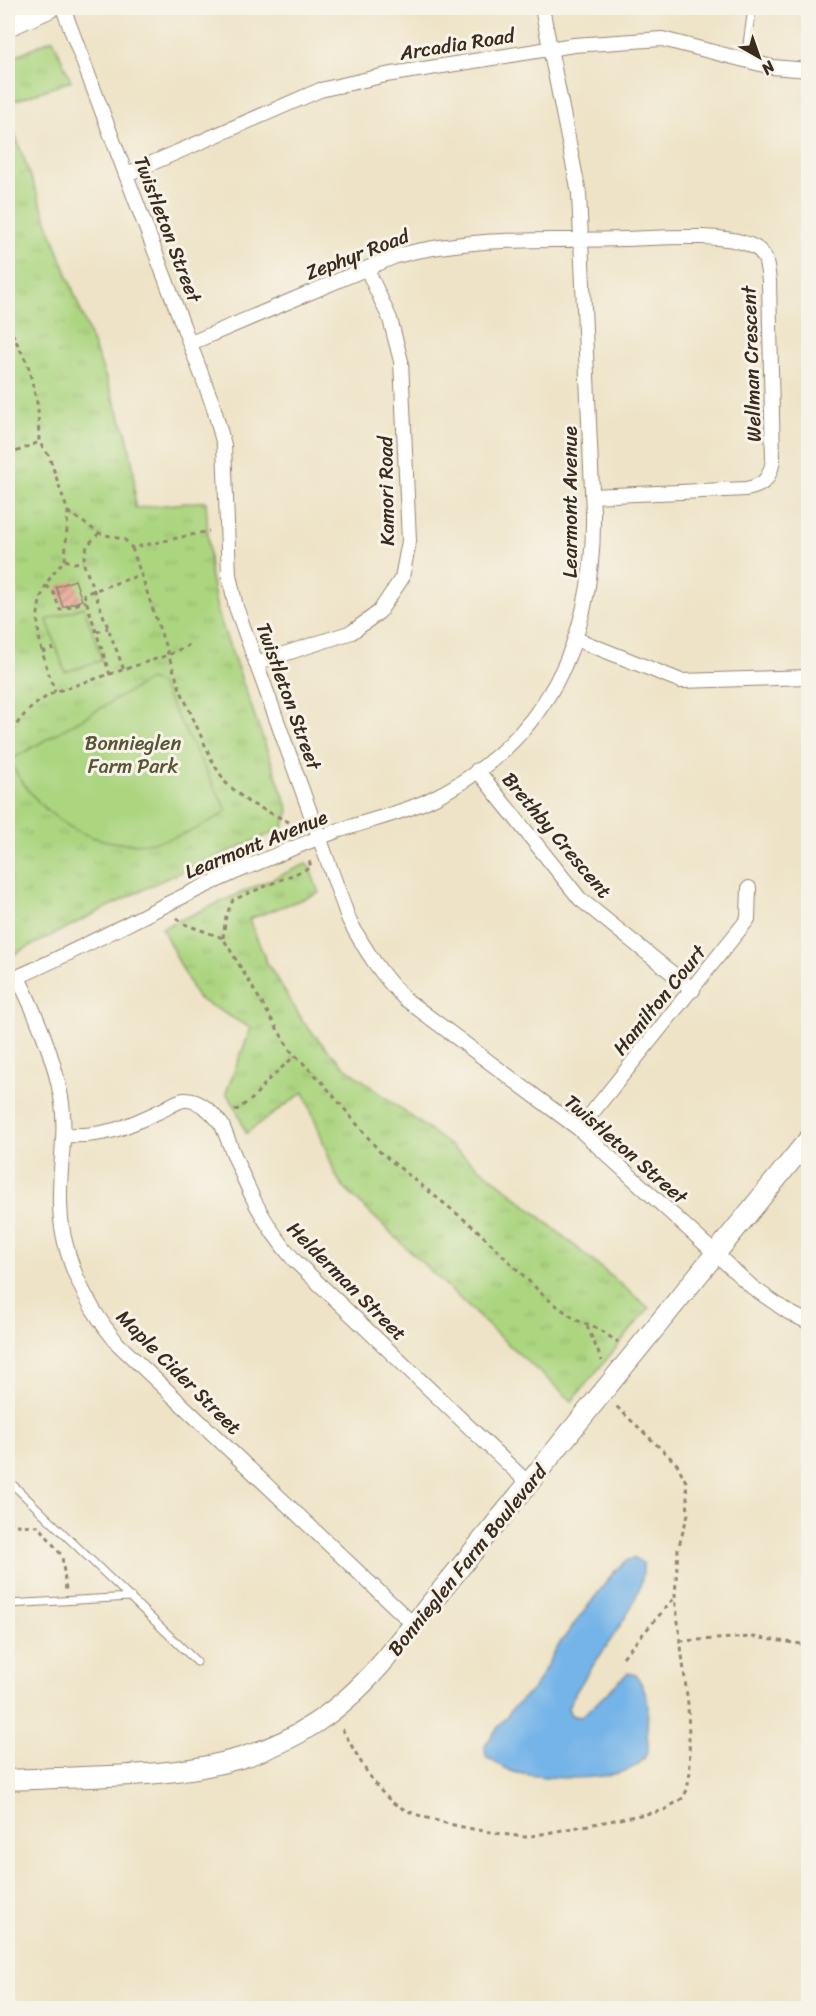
<svg xmlns="http://www.w3.org/2000/svg" width="816" height="2016" font-family="Sriracha,sans-serif">
  <style>
    .park { fill: url(#park-tufts); stroke: #74804f; stroke-width: 1.5 }
    .pitch { fill: #acd580; stroke: #74804f; stroke-width: 1.5 }
    .water { fill: #75b4e8; stroke: #586f83; stroke-width: 1.5 }
    .building { fill: url(#building-hatch) }
    .lines { fill: none; stroke-linecap: round; stroke-linejoin: round }
    .lane-casing { stroke: #948672; stroke-width: 9 }
    .street-casing { stroke: #948672; stroke-width: 16 }
    .secondary-casing { stroke: #948672; stroke-width: 22 }
    .path { stroke: #948672; stroke-width: 3; stroke-dasharray: 4.5 4.5; stroke-linecap: butt }
    .lane { stroke: #fff; stroke-width: 7 }
    .street { stroke: #fff; stroke-width: 14 }
    .secondary { stroke: #fff; stroke-width: 20 }
    .labels { text-anchor: middle; stroke-width: 6; stroke-linejoin: round; paint-order: stroke }
    .street-label { font-size: 20px; fill: #3b2a1e; stroke: #f7f3e8 }
    .park-label { font-size: 20px; fill: #575536; stroke: #f7f3e8 }
  </style>
  <defs>
    <pattern id="park-tufts" width="24" height="20" patternUnits="userSpaceOnUse" patternTransform="scale(1.5)"><rect width="24" height="20" fill="#acd580"/><path d="M3 7l-1-3M5 7V3M7 7l1-3M15 17l-1-3M17 17v-4M19 17l1-3" fill="none" stroke="#95b76e"/></pattern>
    <pattern id="building-hatch" width="6" height="6" patternUnits="userSpaceOnUse" patternTransform="scale(1.5)"><rect width="6" height="6" fill="#e4a08f"/><path d="M-1 1l2-2M0 6l6-6M5 7l2-2" fill="none" stroke="#ba8374"/></pattern>
  </defs>
  <rect width="100%" height="100%" fill="#f7f3e8"/>
  <filter id="ink" filterUnits="userSpaceOnUse"><feTurbulence type="fractalNoise" baseFrequency=".0167" numOctaves="2"/><feDisplacementMap in="SourceGraphic" scale="12" xChannelSelector="R" yChannelSelector="G"/><feConvolveMatrix kernelMatrix="1 2 1 2 8 2 1 2 1" color-interpolation-filters="sRGB"/></filter>
  <filter id="wash" filterUnits="userSpaceOnUse"><feTurbulence type="fractalNoise" baseFrequency=".008" numOctaves="4" result="noise"/><feDisplacementMap in="SourceGraphic" scale="24" xChannelSelector="R" yChannelSelector="G"/><feGaussianBlur stdDeviation="1.35" result="paint"/><feColorMatrix in="noise" values="0 0 0 0 0 0 0 0 0 0 0 0 0 0 0 0 0 1.4 0 .05"/><feComposite in="paint" operator="in"/></filter>
  <g filter="url(#wash)">
    <rect width="100%" height="100%" fill="#eee3c6"/>
    <path class="park" d="M 53,39 L 71,81 L 8,103 L 8,59 Z
      M 8,116 L 127,435 L 134,472 L 135,508 L 206,501 L 210,572 L 217,611 L 289,811 L 282,829 L 158,882 L 8,957 Z
      M 306,864 L 309,866 L 319,893 L 249,919 L 267,963 L 304,1023 L 324,1046 L 345,1067 L 497,1181 L 649,1308 L 572,1401 L 500,1337 L 343,1187 L 336,1176 L 304,1092 L 246,1133 L 235,1106 L 226,1093 L 251,1028 L 197,998 L 162,928 Z"/>
    <path class="pitch" d="M 84,607 L 102,660 L 65,672 L 47,620 Z
      M 149,680 L 160,684 L 227,811 C 143,868 59,850 9,761 Z"/>
    <path class="water" d="M 634,1558 L 643,1563 C 647,1607 584,1667 568,1708 L 571,1715 L 580,1717 C 598,1705 611,1687 628,1673 L 636,1675 C 651,1698 648,1703 647,1728 C 646,1737 651,1746 646,1755 C 632,1785 539,1780 511,1771 C 502,1768 494,1761 486,1757 L 485,1746 L 493,1734 L 513,1708 L 535,1687 L 557,1647 L 614,1572 L 626,1561 Z"/>
    <g id="blocks">
      <path class="building" d="M 75,580 L 82,600 L 63,607 L 56,587 Z"/>
    </g>
  </g>
  <g filter="url(#ink)">
    <use href="#blocks" fill-opacity="0" stroke="#948672" stroke-width="1.5"/>
    <g class="lines">
      <defs>
        <path id="lane" d="M 745,59 L 752,8
          M 8,1480 L 197,1662
          M 8,1604 L 131,1597"/>
        <path id="street" d="M 63,8 L 213,405 L 224,445 L 229,575 L 236,607 L 349,920 C 365,950 381,975 405,999 L 579,1129 L 752,1287 L 788,1312 L 808,1322
          M 127,174 L 320,90 L 386,75 L 574,45 L 662,39 L 772,67 L 808,70
          M 191,343 L 396,256 C 471,236 548,241 624,239 C 658,238 723,232 752,246 C 767,252 767,266 769,281 L 773,460 C 770,478 764,486 746,489 L 592,496
          M 576,639 L 681,681 L 808,677
          M 256,663 L 352,632 L 379,612 L 402,578 L 409,541 L 401,361 L 390,319 L 367,269
          M 477,770 L 580,899 L 693,990
          M 18,977 C 36,1015 54,1056 61,1097 C 67,1130 60,1161 60,1193 C 58,1249 83,1302 118,1344 L 414,1625
          M 8,981 C 88,947 164,902 245,868 C 275,856 306,842 337,831 C 367,821 399,814 427,801 C 546,745 595,640 593,513 L 579,193 L 542,8
          M 579,1129 L 748,919 L 749,888
          M 65,1135 C 104,1137 124,1128 158,1112 C 166,1109 176,1101 184,1100 C 200,1099 213,1113 222,1125 C 243,1177 257,1218 295,1261 L 529,1484"/>
        <path id="secondary" d="M 8,26 L 49,8
          M 8,1780 C 163,1772 279,1788 388,1656 L 808,1140"/>
      </defs>
      <use href="#lane" class="lane-casing"/>
      <use href="#street" class="street-casing"/>
      <use href="#secondary" class="secondary-casing"/>
      <path class="path" d="M 8,325 L 28,365 L 38,407 L 39,442 L 49,456 L 68,512 L 65,560 C 23,601 38,643 55,692
        M 8,455 L 39,442
        M 68,512 L 99,533 L 125,540 L 132,548 L 209,531
        M 99,533 L 87,546 L 83,562 L 124,670
        M 132,548 L 180,689 L 213,763 L 226,783 L 248,802 L 295,825
        M 65,560 L 74,563 L 83,562
        M 46,586 L 53,591 L 60,610 L 86,601
        M 97,632 L 108,628
        M 42,652 L 54,648
        M 110,675 L 84,594 L 140,575
        M 8,740 C 18,718 33,703 55,692 L 168,655 L 189,645
        M 177,918 L 184,924 L 223,938 L 290,1050 L 322,1082 L 380,1152 L 476,1229 L 545,1297 L 576,1320 L 595,1327 L 618,1342
        M 223,938 L 226,916 L 233,900 L 311,867 L 309,861
        M 235,1111 L 252,1099 L 270,1078 L 295,1056
        M 587,1326 L 602,1361
        M 8,1521 L 16,1525 L 39,1526 L 62,1556 L 66,1590
        M 680,1641 L 753,1637 L 808,1645
        M 623,1657 L 675,1597
        M 342,1729 C 357,1754 370,1783 392,1802 C 415,1821 495,1834 526,1837 L 656,1812 L 664,1810 L 683,1798 L 687,1790 L 690,1772 L 688,1704 L 675,1597 L 678,1549 L 688,1514 L 686,1482 L 677,1464 L 616,1406"/>
      <use href="#lane" class="lane"/>
      <use href="#street" class="street"/>
      <use href="#secondary" class="secondary"/>
    </g>
  </g>
  <g class="labels">
    <g class="street-label">
      <text transform="translate(457 44) rotate(-9)" y="7">Arcadia Road</text>
      <text transform="translate(168 229) rotate(69)" y="7">Twistleton Street</text>
      <text transform="translate(357 254) rotate(-21)" y="7">Zephyr Road</text>
      <text transform="translate(751 364) rotate(-92)" y="7">Wellman Crescent</text>
      <text transform="translate(386 491) rotate(-91)" y="7">Kamori Road</text>
      <text transform="translate(570 502) rotate(-90)" y="7">Learmont Avenue</text>
      <text transform="translate(289 696) rotate(70)" y="7">Twistleton Street</text>
      <text transform="translate(557 835) rotate(50)" y="7">Brethby Crescent</text>
      <text transform="translate(256 844) rotate(-22)" y="7">Learmont Avenue</text>
      <text transform="translate(659 1000) rotate(-51)" y="7">Hamilton Court</text>
      <text transform="translate(626 1149) rotate(41)" y="7">Twistleton Street</text>
      <text transform="translate(347 1281) rotate(45)" y="7">Helderman Street</text>
      <text transform="translate(179 1372) rotate(45)" y="7">Maple Cider Street</text>
      <text transform="translate(467 1560) rotate(-51)" y="7">Bonnieglen Farm Boulevard</text>
    </g>
    <g class="park-label">
      <text x="133" y="750">Bonnieglen<tspan x="133" dy="23">Farm Park</tspan></text>
    </g>
  </g>
  <rect width="816" height="2016" fill="none" stroke="#f7f3e8" stroke-width="30"/>
  <g transform="translate(759 57) rotate(140)" stroke="#f7f3e8" stroke-width="4.5" paint-order="stroke">
  <path d="M0-4.5L10 22L0 15L-10 22Z" fill="#3b2a1e"/>
  <text y="-9" font-size="16" font-weight="bold" text-anchor="middle" fill="#3b2a1e">N</text>
  </g>
</svg>
